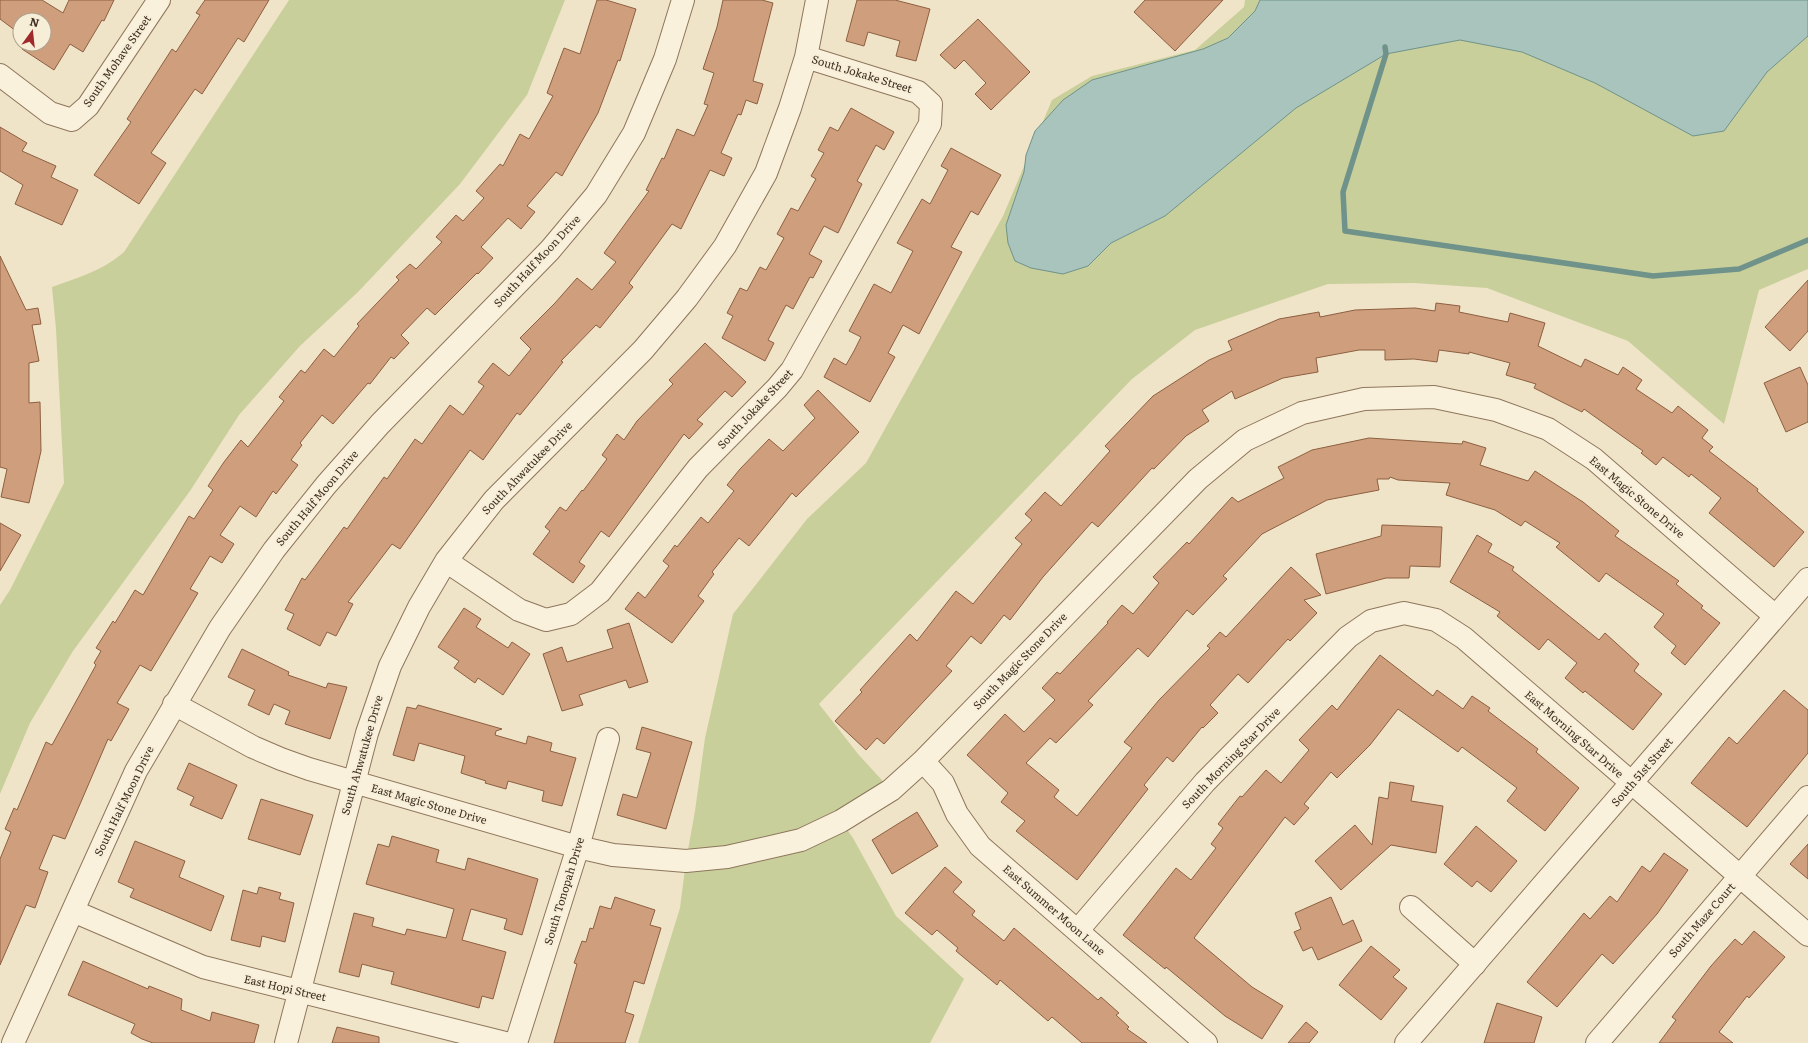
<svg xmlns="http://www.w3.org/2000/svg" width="1808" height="1043" font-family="Literata,serif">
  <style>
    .green { fill: #c9cf9b }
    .water { fill: #a9c4bc; stroke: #6f938a }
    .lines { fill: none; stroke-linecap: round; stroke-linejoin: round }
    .stream { stroke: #6f938a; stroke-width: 5.5 }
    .building { fill: #cf9f7d; stroke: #8d5f41 }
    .minor-casing { stroke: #8d765c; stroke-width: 24 }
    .tertiary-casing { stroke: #8d765c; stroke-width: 24 }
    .minor { stroke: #faf1dc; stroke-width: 22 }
    .tertiary { stroke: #faf1dc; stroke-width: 22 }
    .labels { text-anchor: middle; stroke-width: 4; stroke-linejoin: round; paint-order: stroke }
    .street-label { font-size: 11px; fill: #3d2e20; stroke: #f7eed8 }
  </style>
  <rect width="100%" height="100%" fill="#f0e4c8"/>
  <path class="green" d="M 289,0 L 565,0 L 527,95 L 460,184 L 358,292 L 300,346 L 239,415 L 190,491 L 73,651 L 30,723 L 0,794 L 0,605 L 10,590 L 64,483 L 56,329 L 52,287 C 77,278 104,270 124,252 Z
    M 1245,0 L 1808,0 L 1808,269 L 1759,290 L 1724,424 L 1628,341 L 1487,288 L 1414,283 L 1328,284 L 1195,330 L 1132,379 L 819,704 L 858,754 L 891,790 L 841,821 L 853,838 L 896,916 L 964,979 L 930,1043 L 638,1043 L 680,908 L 686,861 L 695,811 L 705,738 L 733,614 L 807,519 L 866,463 L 1003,216 L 1052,100 L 1092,76 L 1195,50 L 1244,7 Z"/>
  <path class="water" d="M 1260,0 L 1808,0 L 1808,36 L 1767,72 L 1724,131 L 1693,136 L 1595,83 L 1522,52 L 1460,40 L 1386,54 L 1296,108 L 1165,216 L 1111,243 L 1088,266 L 1063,274 L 1031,268 L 1015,261 L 1008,243 L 1006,225 L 1024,172 L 1026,155 L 1035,131 L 1063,100 L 1092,80 L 1203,49 L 1228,38 L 1255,11 Z"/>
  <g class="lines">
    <path class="stream" d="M 1385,47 L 1386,54 L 1343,192 L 1345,231 L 1653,276 L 1739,269 L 1808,240"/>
  </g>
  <path class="building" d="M 0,0 L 42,0 L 63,13 L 69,0 L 114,0 L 104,21 L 102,20 L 83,52 L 70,44 L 54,70 L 22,49 L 25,44 L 44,44 L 44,20 L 20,20 L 20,34 L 0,19 Z
    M 205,0 L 269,0 L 244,42 L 238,38 L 202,94 L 195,89 L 151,153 L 166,163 L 139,204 L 94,175 L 131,122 L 127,119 L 172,49 L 176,52 L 200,15 L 196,13 Z
    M 597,0 L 606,0 L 636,9 L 620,61 L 618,60 L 598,113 L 562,176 L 556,172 L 527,206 L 535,212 L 521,229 L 508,218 L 481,247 L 493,258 L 478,274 L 477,273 L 435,315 L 427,308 L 401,335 L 409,343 L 394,359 L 391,357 L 370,384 L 368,383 L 333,424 L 322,415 L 300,443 L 302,445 L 291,460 L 298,465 L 276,494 L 273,491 L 256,517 L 240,506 L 220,535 L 234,544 L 222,563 L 210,556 L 190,589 L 198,593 L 151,671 L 140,665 L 117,703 L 129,709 L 111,741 L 108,739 L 65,839 L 53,835 L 39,869 L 48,872 L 35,908 L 26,905 L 0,965 L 0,859 L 11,832 L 5,829 L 14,808 L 17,810 L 46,742 L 52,745 L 96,665 L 94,663 L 101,651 L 96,648 L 113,621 L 115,623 L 135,590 L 143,595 L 189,516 L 194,519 L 213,490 L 208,486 L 224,462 L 241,440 L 248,447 L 284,401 L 279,397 L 301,370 L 305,373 L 324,349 L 334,357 L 359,326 L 357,324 L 399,280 L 396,277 L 410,264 L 416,269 L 442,242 L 436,237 L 456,215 L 463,221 L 484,198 L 476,191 L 500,164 L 503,166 L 520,134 L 529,139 L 553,96 L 547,93 L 564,48 L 580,54 Z
    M 723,0 L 762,0 L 773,3 L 753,81 L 763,84 L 757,104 L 746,100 L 741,115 L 738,114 L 721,153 L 732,158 L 724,176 L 710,170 L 681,229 L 672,224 L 629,283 L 633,287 L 600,328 L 596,325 L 561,361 L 563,362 L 520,415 L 517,413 L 483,460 L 470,450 L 400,549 L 392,544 L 348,602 L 353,604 L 336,636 L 327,632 L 320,646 L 287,629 L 294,614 L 285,610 L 302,578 L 305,580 L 344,527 L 347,529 L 384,477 L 387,479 L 415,439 L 422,444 L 450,405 L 463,415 L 484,386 L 478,382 L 493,363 L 509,376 L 531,349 L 520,338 L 555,303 L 577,278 L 592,290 L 616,262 L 604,253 L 649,191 L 646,190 L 662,158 L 664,159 L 677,129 L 694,136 L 708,105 L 704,104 L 714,73 L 703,69 L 717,27 Z
    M 857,0 L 895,0 L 930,9 L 916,61 L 896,56 L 900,41 L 868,32 L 864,46 L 846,41 Z
    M 1145,0 L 1223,0 L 1175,51 L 1134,12 Z
    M 978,19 L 1030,72 L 991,110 L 975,94 L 986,83 L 964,60 L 955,69 L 940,55 Z
    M 851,108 L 894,132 L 884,150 L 876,145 L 867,162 L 857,181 L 862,184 L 838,233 L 824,226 L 809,254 L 822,261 L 813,278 L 810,277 L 793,309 L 786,305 L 768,340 L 774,343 L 765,361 L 722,338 L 733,316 L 727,313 L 740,288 L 747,291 L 760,267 L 766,270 L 784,238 L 777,234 L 791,208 L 798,211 L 816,179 L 811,176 L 824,153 L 818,150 L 830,127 L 838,131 Z
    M 0,127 L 27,143 L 22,151 L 56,166 L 51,177 L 78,190 L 62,225 L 15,204 L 23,185 L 0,171 Z
    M 951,148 L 1001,175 L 978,215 L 971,211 L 951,247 L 962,252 L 919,334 L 903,325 L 888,353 L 895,357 L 870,402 L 824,377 L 834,358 L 846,365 L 854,351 L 861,337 L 849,331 L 874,284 L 891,293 L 913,251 L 897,243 L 922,199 L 930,204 L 948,170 L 941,166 Z
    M 0,256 L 26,310 L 38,308 L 41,324 L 32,325 L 39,361 L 29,363 L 29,403 L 40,402 L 41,451 L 29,503 L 1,497 L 7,469 L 0,467 Z
    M 1808,280 L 1808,331 L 1790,351 L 1765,327 Z
    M 1436,303 L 1460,306 L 1459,312 L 1508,322 L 1510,313 L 1545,323 L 1538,346 L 1581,367 L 1585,359 L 1618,375 L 1623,367 L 1642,380 L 1636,389 L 1672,413 L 1678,406 L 1708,430 L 1702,438 L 1713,447 L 1709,451 L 1758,489 L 1757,491 L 1804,532 L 1774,567 L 1709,513 L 1721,498 L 1691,474 L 1689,477 L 1663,457 L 1656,465 L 1641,453 L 1643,451 L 1584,409 L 1582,412 L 1534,388 L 1536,384 L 1506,375 L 1510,363 L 1469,352 L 1469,354 L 1439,350 L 1437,362 L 1414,359 L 1385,360 L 1385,350 L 1359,350 L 1316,358 L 1318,372 L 1283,378 L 1235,399 L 1232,391 L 1202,410 L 1209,421 L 1186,436 L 1154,469 L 1152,468 L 1098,527 L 1092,522 L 1043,577 L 1010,620 L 1004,615 L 981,644 L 971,636 L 946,666 L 952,671 L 884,744 L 877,738 L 866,750 L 835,721 L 862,692 L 860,690 L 910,634 L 917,641 L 956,591 L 973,604 L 1022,544 L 1015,538 L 1032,520 L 1025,514 L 1045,492 L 1061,506 L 1110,451 L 1105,446 L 1153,396 L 1209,360 L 1232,350 L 1228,341 L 1279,319 L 1319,312 L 1320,317 L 1355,310 L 1415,308 L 1435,311 Z
    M 705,343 L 746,382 L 732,397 L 725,391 L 697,420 L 703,424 L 689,439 L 684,434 L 609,537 L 601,531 L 579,562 L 585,566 L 573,583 L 533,554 L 550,531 L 545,527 L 560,507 L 566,511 L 582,490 L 583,491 L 607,459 L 602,455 L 617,434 L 624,440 L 637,421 L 673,384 L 669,380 Z
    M 1800,367 L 1808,385 L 1808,422 L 1786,432 L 1764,383 Z
    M 818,390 L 859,432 L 796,497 L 792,493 L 749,546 L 739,538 L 712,572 L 714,574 L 698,596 L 704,601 L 672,643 L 625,609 L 638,592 L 645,598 L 669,566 L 663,561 L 675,545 L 677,547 L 701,517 L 708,523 L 734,491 L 727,485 L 740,469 L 769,439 L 783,451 L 815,418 L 804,405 Z
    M 1369,438 L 1462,444 L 1463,441 L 1486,448 L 1480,465 L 1528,481 L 1535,471 L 1583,502 L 1619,531 L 1615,536 L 1679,581 L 1676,584 L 1703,606 L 1701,608 L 1720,623 L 1685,665 L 1671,653 L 1676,646 L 1654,627 L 1664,614 L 1606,573 L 1599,582 L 1556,547 L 1560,543 L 1525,521 L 1521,526 L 1495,510 L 1446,495 L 1450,483 L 1398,480 L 1390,477 L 1389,479 L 1377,479 L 1379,490 L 1327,500 L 1262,534 L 1223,576 L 1227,579 L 1193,615 L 1187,610 L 1148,657 L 1138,648 L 1088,701 L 1093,705 L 1056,743 L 1050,738 L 1026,763 L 1059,790 L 1054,797 L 1077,816 L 1132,748 L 1124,742 L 1159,700 L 1210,648 L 1207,646 L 1220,632 L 1226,637 L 1291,567 L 1321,595 L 1304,600 L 1317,613 L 1290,641 L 1288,639 L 1248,683 L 1238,674 L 1210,705 L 1218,713 L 1203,728 L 1202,727 L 1173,762 L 1167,757 L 1144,785 L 1148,789 L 1077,880 L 1016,831 L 1025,821 L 1001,802 L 1008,793 L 967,755 L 1005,714 L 1024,732 L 1055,700 L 1042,688 L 1057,672 L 1060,674 L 1108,623 L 1107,622 L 1122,605 L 1133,614 L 1159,583 L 1153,577 L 1187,542 L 1189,544 L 1232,497 L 1238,502 L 1284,478 L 1278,467 L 1312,450 Z
    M 0,523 L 21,535 L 0,571 Z
    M 1382,525 L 1442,527 L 1440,567 L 1410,566 L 1409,578 L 1386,578 L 1326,594 L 1316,554 L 1381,536 Z
    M 1477,535 L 1492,544 L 1488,552 L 1514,567 L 1512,570 L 1599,640 L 1605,633 L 1639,664 L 1634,671 L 1662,694 L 1633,730 L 1585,691 L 1583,693 L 1565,678 L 1577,663 L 1548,639 L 1539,650 L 1497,616 L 1500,612 L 1450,582 Z
    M 464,608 L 481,619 L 476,627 L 508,648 L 512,642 L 530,654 L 503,695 L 478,678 L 475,683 L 454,668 L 459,661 L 438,647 Z
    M 629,623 L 648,682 L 629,688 L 626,680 L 579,695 L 583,705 L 562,711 L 543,654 L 562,647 L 567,662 L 613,648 L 607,630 Z
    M 242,649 L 289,672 L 288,675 L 326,688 L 328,683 L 347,687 L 330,739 L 285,724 L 290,711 L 274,704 L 269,715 L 248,705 L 255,690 L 228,677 Z
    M 1380,655 L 1433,696 L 1437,690 L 1463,709 L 1472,696 L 1490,708 L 1488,711 L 1538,749 L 1536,752 L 1579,788 L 1545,831 L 1507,801 L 1517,788 L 1462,747 L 1458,752 L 1398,709 L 1370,745 L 1337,778 L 1331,772 L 1304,804 L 1309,808 L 1294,825 L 1285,817 L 1194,938 L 1252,987 L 1283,1006 L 1262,1039 L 1225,1016 L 1166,967 L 1165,969 L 1123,935 L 1176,868 L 1191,880 L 1216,848 L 1211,844 L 1223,828 L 1218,824 L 1240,796 L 1242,797 L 1266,770 L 1281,783 L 1309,750 L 1299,740 L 1332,705 L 1337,710 Z
    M 1784,690 L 1808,710 L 1808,753 L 1747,827 L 1691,783 L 1729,737 L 1737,744 Z
    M 418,705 L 502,729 L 496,731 L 495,735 L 526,744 L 528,736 L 552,743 L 550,751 L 576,758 L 562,806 L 542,801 L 544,791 L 508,781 L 506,789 L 485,783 L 486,781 L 461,773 L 465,756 L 419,743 L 414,761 L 393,755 L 407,707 L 416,709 Z
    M 642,727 L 692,742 L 666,829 L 617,815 L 623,794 L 637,798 L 651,753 L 636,749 Z
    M 189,763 L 237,785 L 222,819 L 190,805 L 194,797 L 177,789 Z
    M 1390,782 L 1414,786 L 1411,801 L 1443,806 L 1436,853 L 1391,845 L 1341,890 L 1315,861 L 1355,825 L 1372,845 L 1379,797 L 1388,799 Z
    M 261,799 L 313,815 L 300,855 L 248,839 Z
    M 917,812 L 938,846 L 892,874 L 872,840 Z
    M 1476,826 L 1517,861 L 1491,892 L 1477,881 L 1472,887 L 1444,864 Z
    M 392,836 L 439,850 L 436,862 L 465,870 L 468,858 L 538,879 L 522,935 L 504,929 L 507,919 L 471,909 L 462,940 L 506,952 L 493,999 L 482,996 L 479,1008 L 391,984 L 394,972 L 377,968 L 362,964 L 359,977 L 339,972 L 354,913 L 374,918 L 372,926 L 405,935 L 407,929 L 446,938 L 454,909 L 366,884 L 378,844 L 389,847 Z
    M 135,841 L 185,861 L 179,877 L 224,896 L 211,931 L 130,897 L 134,889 L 118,882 Z
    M 1808,844 L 1808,879 L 1790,864 Z
    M 1664,853 L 1688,870 L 1657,914 L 1613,964 L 1602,954 L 1557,1007 L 1527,982 L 1584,913 L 1590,919 L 1610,896 L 1617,902 L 1642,866 L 1650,872 Z
    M 945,867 L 962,882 L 953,892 L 975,911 L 972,915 L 1004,941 L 1014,928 L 1098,1000 L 1101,997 L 1119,1013 L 1116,1015 L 1129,1027 L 1127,1029 L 1147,1043 L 1082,1043 L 1052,1017 L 1048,1021 L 1000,980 L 997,985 L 956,951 L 958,948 L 937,930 L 932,935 L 905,913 Z
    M 259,887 L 281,893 L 279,899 L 294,903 L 285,942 L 262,936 L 260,947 L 231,940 L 243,890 L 257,894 Z
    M 615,897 L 655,910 L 650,925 L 661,928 L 644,984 L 634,981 L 625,1012 L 634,1015 L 625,1043 L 554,1043 L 577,964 L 574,963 L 582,941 L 586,942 L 590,928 L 593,929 L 600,906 L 611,909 Z
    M 1331,897 L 1343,925 L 1353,920 L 1362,941 L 1318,960 L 1312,947 L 1303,951 L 1294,932 L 1301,929 L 1295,913 Z
    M 1754,931 L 1785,957 L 1749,998 L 1747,996 L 1719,1032 L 1733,1043 L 1659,1043 L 1676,1020 L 1672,1017 L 1711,966 L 1735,939 L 1742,945 Z
    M 1371,946 L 1400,970 L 1393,977 L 1407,988 L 1381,1020 L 1339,985 Z
    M 83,961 L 148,989 L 149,986 L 182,999 L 181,1010 L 210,1021 L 212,1012 L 259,1025 L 254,1043 L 153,1043 L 142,1039 L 131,1033 L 135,1024 L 68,995 Z
    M 1497,1003 L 1542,1017 L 1534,1043 L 1484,1043 Z
    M 1306,1022 L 1318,1032 L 1309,1043 L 1288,1043 Z
    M 337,1027 L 379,1037 L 379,1043 L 332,1043 Z"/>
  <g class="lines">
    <defs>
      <path id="minor" d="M 0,75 L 50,113 L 72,120 L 88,106 L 159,0
        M 446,561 L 519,610 L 546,620 L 571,614 L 600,592 L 698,468 L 777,388 L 792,370 L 930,124 L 931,104 L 918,92 L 806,57
        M 174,704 L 253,747 L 281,759 L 309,769 L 578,847 L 613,855 L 686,861 L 727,857 L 801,840 L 841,821 L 891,790 L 923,761 L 1198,479 L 1245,440 L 1302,413 L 1364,399 L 1434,397 L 1496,410 L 1548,429 L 1594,459 L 1775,616
        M 923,761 L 943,783 L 957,814 L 980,846 L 1206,1043
        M 1411,907 L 1475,964
        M 73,911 L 203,967 L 505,1043
        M 1078,930 L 1205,782 L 1348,637 L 1371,621 L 1404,613 L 1436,620 L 1464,638 L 1808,935
        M 13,1043 L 136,771 L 220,628 L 274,550 L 326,485 L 380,424 L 550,250 L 596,195 L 634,133 L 665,59 L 683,0
        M 286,1043 L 367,733 L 390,666 L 419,607 L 446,561 L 494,500 L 643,350 L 687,298 L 725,246 L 766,173 L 790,108 L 806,57 L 817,0
        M 516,1043 L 578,847 L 608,739
        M 1597,1043 L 1808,797"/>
      <path id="tertiary" d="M 1406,1043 L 1808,579"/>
    </defs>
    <use href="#minor" class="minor-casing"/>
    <use href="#tertiary" class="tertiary-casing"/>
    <use href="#minor" class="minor"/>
    <use href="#tertiary" class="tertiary"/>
  </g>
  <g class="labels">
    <g class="street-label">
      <text transform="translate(117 61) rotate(-55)" y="4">South Mohave Street</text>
      <text transform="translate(862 74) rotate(17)" y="4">South Jokake Street</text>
      <text transform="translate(537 261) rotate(-47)" y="4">South Half Moon Drive</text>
      <text transform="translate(755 409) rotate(-47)" y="4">South Jokake Street</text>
      <text transform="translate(527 468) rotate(-46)" y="4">South Ahwatukee Drive</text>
      <text transform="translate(1637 497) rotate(40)" y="4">East Magic Stone Drive</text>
      <text transform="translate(317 498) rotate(-50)" y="4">South Half Moon Drive</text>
      <text transform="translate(1020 661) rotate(-46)" y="4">South Magic Stone Drive</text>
      <text transform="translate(1574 734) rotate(41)" y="4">East Morning Star Drive</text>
      <text transform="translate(362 755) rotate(-74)" y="4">South Ahwatukee Drive</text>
      <text transform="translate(1231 758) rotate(-46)" y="4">South Morning Star Drive</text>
      <text transform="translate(1642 772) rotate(-49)" y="4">South 51st Street</text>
      <text transform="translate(124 801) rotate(-64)" y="4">South Half Moon Drive</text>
      <text transform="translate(429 804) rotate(16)" y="4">East Magic Stone Drive</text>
      <text transform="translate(564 891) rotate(-73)" y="4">South Tonopah Drive</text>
      <text transform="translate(1054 910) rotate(41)" y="4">East Summer Moon Lane</text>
      <text transform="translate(1702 920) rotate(-49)" y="4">South Maze Court</text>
      <text transform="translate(285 988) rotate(13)" y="4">East Hopi Street</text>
    </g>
  </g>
  <g transform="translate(32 32) rotate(15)"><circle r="19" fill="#f7eed8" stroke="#ada18e"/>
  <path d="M0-3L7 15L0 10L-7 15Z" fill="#9e2a2b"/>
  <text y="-6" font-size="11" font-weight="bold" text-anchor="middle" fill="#3d2e20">N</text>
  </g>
</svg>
